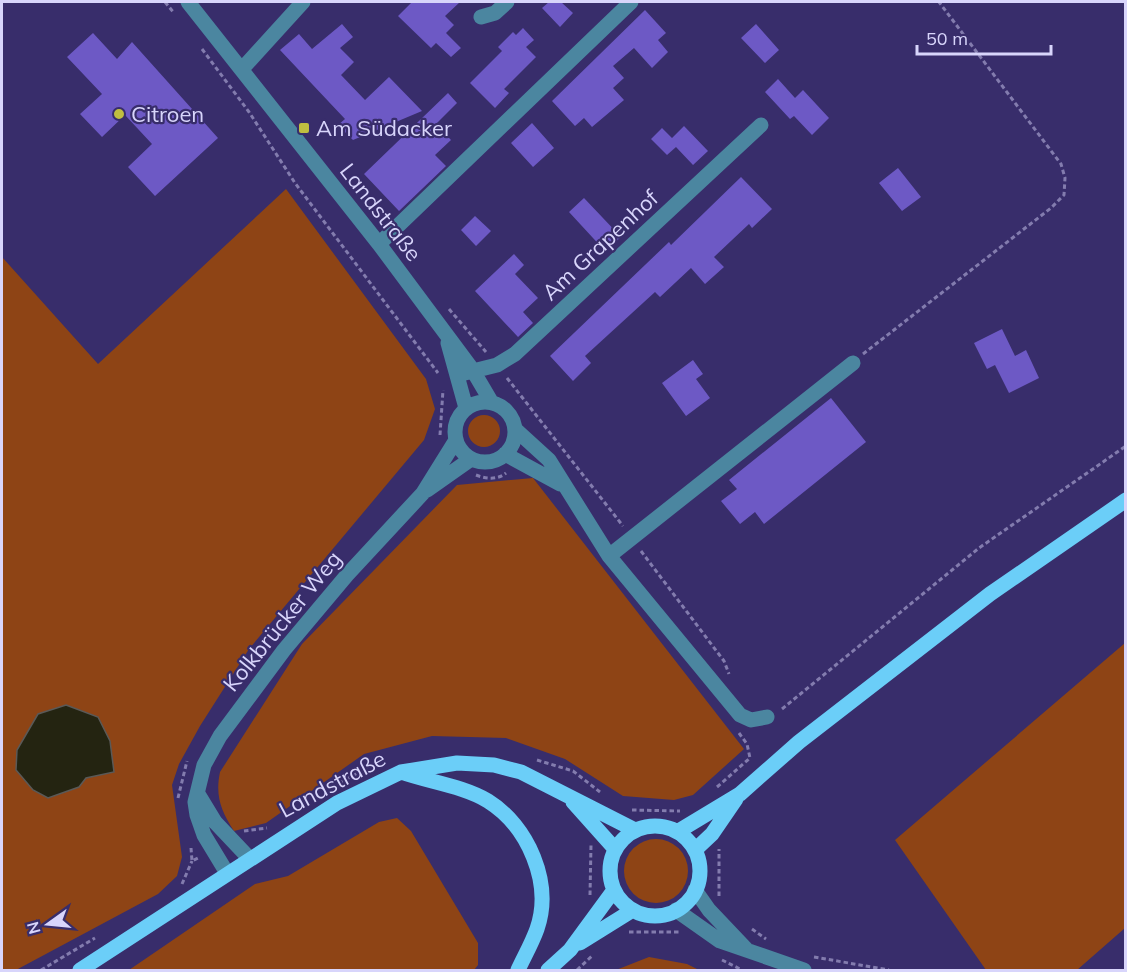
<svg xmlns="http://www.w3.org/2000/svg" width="1127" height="972" font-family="Mulish,sans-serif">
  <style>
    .green { fill: #8e4415 }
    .water { fill: #242411; stroke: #5a5957; stroke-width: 1.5 }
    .building { fill: #6d59c5 }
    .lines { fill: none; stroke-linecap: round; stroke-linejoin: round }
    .path { stroke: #837cae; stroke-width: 3; stroke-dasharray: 4.5 3; stroke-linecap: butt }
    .minor { stroke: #4b86a0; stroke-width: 15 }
    .major { stroke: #6bcef8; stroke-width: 15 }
    .poi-dot { fill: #c0be40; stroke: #382d6b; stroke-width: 2 }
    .labels { text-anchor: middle; stroke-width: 4.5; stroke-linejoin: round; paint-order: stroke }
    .poi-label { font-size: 22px; fill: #d8d5fb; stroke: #382d6b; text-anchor: start }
    .street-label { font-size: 22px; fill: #d8d5fb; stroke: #382d6b }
  </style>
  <rect width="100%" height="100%" fill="#382d6b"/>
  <path class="green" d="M 286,189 L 426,379 L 435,409 L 424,440 L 249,649 L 200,726 L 179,764 L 172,785 L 182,857 L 177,876 L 158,894 L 16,970 L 2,970 L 2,257 L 98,364 Z
    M468 431a16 16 0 1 1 32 0a16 16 0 1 1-32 0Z
    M 533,478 L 744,749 L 693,795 L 674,800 L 623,796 L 565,759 L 506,738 L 432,736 L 364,754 L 266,823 L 234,831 C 221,811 215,796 220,772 L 302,644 L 457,485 Z
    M 1125,643 L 1125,928 L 1077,970 L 986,970 L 895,840 Z
    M 397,818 L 411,831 L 478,943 L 478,965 L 474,970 L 129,970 L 255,884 L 288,876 L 379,822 Z
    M624 871a32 32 0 1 1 64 0a32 32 0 1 1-64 0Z
    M 649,957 L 687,964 L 699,970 L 616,970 Z"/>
  <path class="water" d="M 66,705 L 98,717 L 110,741 L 114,772 L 86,778 L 79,787 L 48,798 L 33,790 L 16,770 L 17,750 L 38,714 Z"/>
  <path class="building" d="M 412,2 L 460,2 L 445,16 L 454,25 L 446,33 L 461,48 L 451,57 L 436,43 L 431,48 L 398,16 Z
    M 549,2 L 561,2 L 573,13 L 560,27 L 542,8 Z
    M 645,10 L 666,33 L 658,40 L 668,52 L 652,68 L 634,48 L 613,66 L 624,78 L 613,88 L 624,100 L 592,127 L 584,118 L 575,126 L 552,101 Z
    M 342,24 L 353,37 L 340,48 L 354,62 L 341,75 L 365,100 L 389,77 L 422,111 L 353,140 L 338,125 L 345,119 L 280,50 L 299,34 L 312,49 Z
    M 756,24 L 779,50 L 765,63 L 741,38 Z
    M 523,28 L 534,40 L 526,47 L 536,57 L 504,89 L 509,93 L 495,108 L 470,83 L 502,51 L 498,47 L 513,32 L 516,35 Z
    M 93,33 L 117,59 L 132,42 L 218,138 L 155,196 L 128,167 L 152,144 L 125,115 L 102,137 L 80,114 L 102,94 L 67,57 Z
    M 778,79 L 795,98 L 803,90 L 829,118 L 812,135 L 794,116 L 790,119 L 765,92 Z
    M 448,93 L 457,103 L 436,124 L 451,140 L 435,155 L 446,166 L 399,211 L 364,174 Z
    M 532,123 L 554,148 L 533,167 L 511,143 Z
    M 684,126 L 708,151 L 693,165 L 676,147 L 667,155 L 651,139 L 662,128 L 672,138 Z
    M 898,168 L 921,197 L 902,211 L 879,183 Z
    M 741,177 L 772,209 L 752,228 L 749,224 L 714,257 L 724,267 L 705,284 L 691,268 L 660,297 L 655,292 L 585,356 L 591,363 L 573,381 L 550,356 L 669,242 L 671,245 Z
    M 584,198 L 621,237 L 605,251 L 569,212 Z
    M 475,216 L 491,231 L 476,246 L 461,230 Z
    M 514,254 L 524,265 L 515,274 L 538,298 L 523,312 L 533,323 L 518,337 L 475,291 Z
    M 1002,329 L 1015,356 L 1026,350 L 1039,378 L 1009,393 L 995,365 L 987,369 L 974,343 Z
    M 693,360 L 703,374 L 696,379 L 710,398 L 686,416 L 662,383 Z
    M 831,398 L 866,442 L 764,524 L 755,512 L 740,524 L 721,501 L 737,489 L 729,480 Z"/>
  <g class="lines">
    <path class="path" d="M 165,2 L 174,13
      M 202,49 L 249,112 L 295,183 L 438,373
      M 449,309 L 486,352
      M 863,354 L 1051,208 L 1064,195 L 1065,178 L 1061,164 L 939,2
      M 507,378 L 623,526
      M 440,435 L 443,390
      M 476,475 C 486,479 498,480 506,473
      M 641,551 L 724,661 L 729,674
      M 782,709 L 979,548 L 1126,446
      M 537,760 L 573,771 L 600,792
      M 339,783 L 367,768
      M 717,787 L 750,758 L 747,744 L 739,733
      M 178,798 L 187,761
      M 632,810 L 680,811
      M 244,831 L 267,828
      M 191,848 L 192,861 L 200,857
      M 182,884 L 192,861
      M 590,895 L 591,845
      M 719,896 L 719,849
      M 752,929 L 766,939
      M 629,932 L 679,932
      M 814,957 L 889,970
      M 722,960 L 742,970
      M 41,970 L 95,938
      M 577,970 L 593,955"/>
    <path class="minor" d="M 188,2 L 379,244 L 472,369 L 492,403
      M 481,17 L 495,13 L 507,2
      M 242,69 L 303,2
      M 379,244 L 631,2
      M 448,343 L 466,408
      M 457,375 L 497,365 L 515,354 L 761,125
      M455 432a30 30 0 1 1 60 0a30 30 0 1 1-60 0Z
      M 515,429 L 549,460 L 609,556 L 740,715 L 751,720 L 767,717
      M 505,454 L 560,484
      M 427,490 L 471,459
      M 609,556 L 853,363
      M 198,794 L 215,822 L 249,858
      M 227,873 L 204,835 L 197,815 L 195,802 L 204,765 L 220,736 L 284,650 L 347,575 L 423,493 L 456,440
      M 695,890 L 709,910 L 746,949
      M 676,910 L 720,941 L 804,970"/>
    <path class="major" d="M 401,772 C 429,782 463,786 488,801 C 528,826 553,883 537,929 C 532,943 524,957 518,970
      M 573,802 L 615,849
      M610 871a45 45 0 1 1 90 0a45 45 0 1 1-90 0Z
      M 677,832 L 740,794 L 799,742 L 990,594 L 1126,500
      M 695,850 L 712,834 L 736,799
      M 580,943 L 633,910
      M 80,970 L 337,803 L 401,772 L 457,763 L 494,765 L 521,772 L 635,830
      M 548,970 L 570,950 L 614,890"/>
  </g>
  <g class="poi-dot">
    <circle cx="119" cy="114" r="6"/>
    <rect x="298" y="122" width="12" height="12" rx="3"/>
  </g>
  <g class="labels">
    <g class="poi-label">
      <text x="131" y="122">Citroen</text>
      <text x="316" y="136">Am Südacker</text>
    </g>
    <g class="street-label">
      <text transform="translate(381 212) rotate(52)" y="8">Landstraße</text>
      <text transform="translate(600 245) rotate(-43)" y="8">Am Grapenhof</text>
      <text transform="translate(282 621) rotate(-51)" y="8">Kolkbrücker Weg</text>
      <text transform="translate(332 784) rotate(-28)" y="8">Landstraße</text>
    </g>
  </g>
  <rect width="1127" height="972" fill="none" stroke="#d8d5fb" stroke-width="6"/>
  <g transform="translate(48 924) rotate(255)" stroke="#382d6b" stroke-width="4.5" paint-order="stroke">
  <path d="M0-4.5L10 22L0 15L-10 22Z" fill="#d8d5fb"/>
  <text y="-9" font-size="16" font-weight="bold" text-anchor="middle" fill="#d8d5fb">N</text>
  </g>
  <path d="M917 45v9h134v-9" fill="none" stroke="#d8d5fb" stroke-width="3"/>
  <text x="926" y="45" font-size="18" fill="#d8d5fb" stroke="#382d6b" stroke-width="4.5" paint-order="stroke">50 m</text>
</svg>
